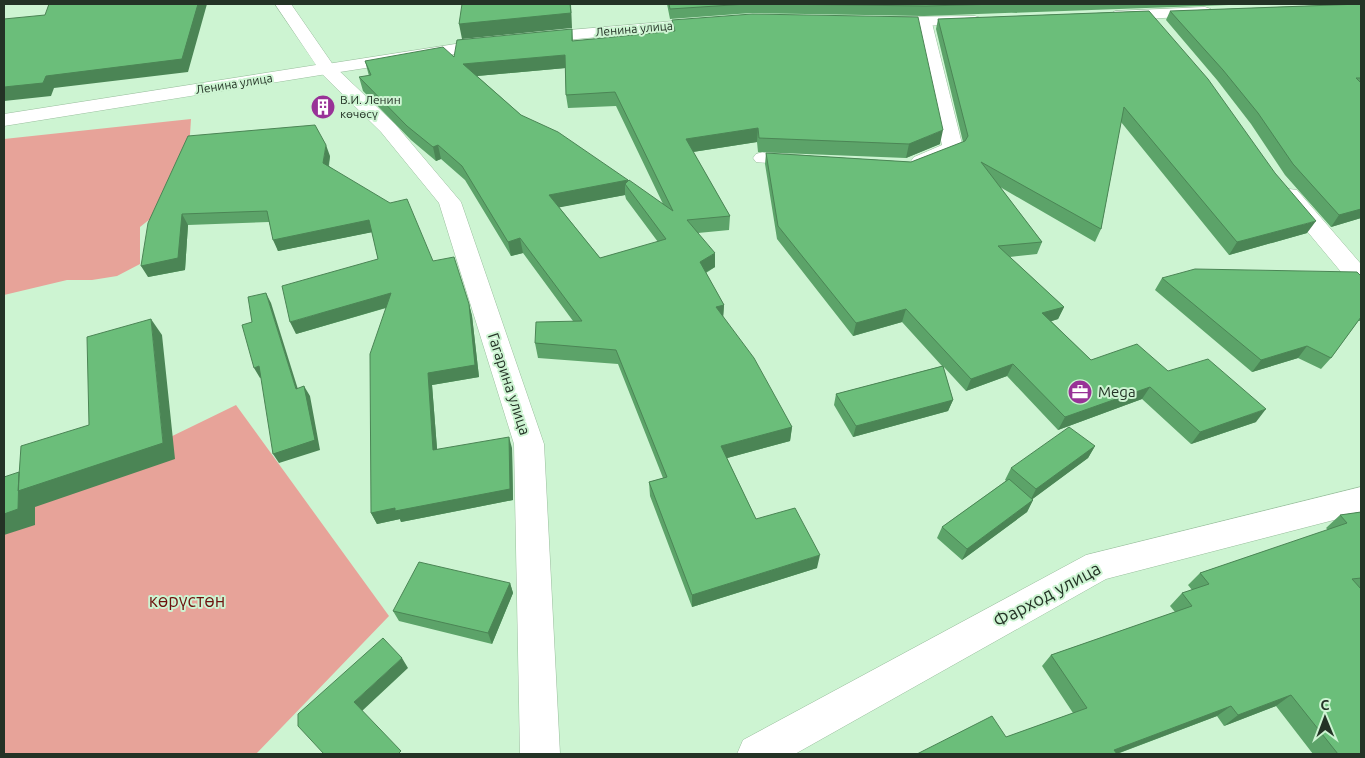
<svg xmlns="http://www.w3.org/2000/svg" width="1365" height="758" font-family="Ubuntu,sans-serif">
  <style>
    .green { fill: #e7a399 }
    .lines { fill: none; stroke-linecap: round; stroke-linejoin: round }
    .minor-casing { stroke: #99be9d; stroke-width: 1 }
    .tertiary-casing { stroke: #99be9d; stroke-width: 1 }
    .secondary-casing { stroke: #99be9d; stroke-width: 1 }
    .minor { fill: #fff; fill-rule: evenodd }
    .tertiary { fill: #fff; fill-rule: evenodd }
    .secondary { fill: #fff; fill-rule: evenodd }
    .wall { fill: #5ca369; fill-rule: evenodd }
    .shaded-wall { fill: #4b8555 }
    .building { fill: #6bbe7a; stroke: #4b8555; fill-rule: evenodd }
    .labels { text-anchor: middle; stroke-width: 4; stroke-linejoin: round; paint-order: stroke }
    .far-street-label { font-size: 12px; fill: #243326; stroke: #cdf4d2 }
    .far-poi-label { font-size: 12px; fill: #243326; stroke: #cdf4d2; text-anchor: start }
    .street-label { font-size: 15px; fill: #243326; stroke: #cdf4d2 }
    .poi-label { font-size: 15px; fill: #243326; stroke: #cdf4d2; text-anchor: start }
    .near-street-label { font-size: 18px; fill: #243326; stroke: #cdf4d2 }
    .near-park-label { font-size: 18px; fill: #6d120e; stroke: #cdf4d2 }
  </style>
  <rect width="100%" height="100%" fill="#cdf4d2"/>
  <path class="green" d="M 191,119 L 189,150 L 194,184 L 140,227 L 140,264 L 117,276 L 92,280 L 67,280 L 4,295 L 4,139 Z
    M 236,405 L 389,616 L 256,754 L 4,754 L 4,518 Z"/>
  <g class="lines">
    <defs>
      <path id="minor" d="M 924,18 L 932,23 L 963,148 L 960,152 L 928,165 L 921,167 L 914,165 L 911,161 L 914,157 L 942,145 L 916,23 Z
        M 327,64 L 333,65 L 395,124 L 461,202 L 544,444 L 560,754 L 520,754 L 514,444 L 439,203 L 381,132 L 321,73 L 318,69 L 321,65 Z
        M 763,152 L 811,156 L 814,160 L 811,164 L 804,166 L 756,162 L 753,158 L 756,154 Z
        M 1289,189 L 1297,190 L 1361,264 L 1361,287 L 1352,285 L 1281,200 L 1278,195 L 1281,190 Z
        M 1361,487 L 1361,513 L 1106,579 L 795,754 L 737,754 L 743,740 L 1086,555 Z"/>
      <path id="tertiary" d="M 1205,7 L 1211,9 L 1213,12 L 1211,15 L 1115,21 L 1107,16 L 1115,11 Z
        M 975,16 L 981,18 L 983,21 L 981,24 L 883,27 L 875,22 L 883,17 Z
        M 710,18 L 716,20 L 718,23 L 716,26 L 534,43 L 528,41 L 526,38 L 528,35 L 534,33 Z
        M 494,38 L 500,39 L 502,43 L 500,47 L 327,74 L 321,73 L 318,69 L 321,65 L 327,64 Z"/>
      <path id="secondary" d="M 275,4 L 291,4 L 336,69 L 333,73 L 4,126 L 4,114 L 316,65 Z"/>
    </defs>
    <use href="#minor" class="minor-casing"/>
    <use href="#tertiary" class="tertiary-casing"/>
    <use href="#secondary" class="secondary-casing"/>
    <use href="#minor" class="minor"/>
    <use href="#tertiary" class="tertiary"/>
    <use href="#secondary" class="secondary"/>
  </g>
  <path class="wall" d="M 667,4 L 1256,4 L 924,16 L 751,13 L 670,19 Z
    M 1361,4 L 1361,218 L 1331,227 L 1285,175 L 1251,124 L 1217,80 L 1166,20 L 1170,11 Z
    M 1149,11 L 1307,233 L 1229,255 L 1121,122 L 1101,229 L 1095,242 L 1000,187 L 1042,242 L 1037,254 L 1010,257 L 1064,307 L 1058,319 L 1051,321 L 1091,360 L 1168,371 L 1256,422 L 1191,444 L 1142,399 L 1058,430 L 1007,376 L 966,391 L 943,366 L 953,400 L 948,411 L 853,437 L 834,405 L 836,394 L 942,366 L 902,322 L 853,336 L 777,239 L 765,164 L 766,153 L 911,162 L 963,142 L 936,29 L 938,19 Z
    M 672,20 L 940,144 L 906,158 L 758,152 L 757,142 L 693,152 L 730,216 L 729,230 L 698,233 L 715,267 L 706,273 L 724,305 L 723,317 L 792,427 L 790,441 L 727,458 L 756,519 L 817,568 L 692,607 L 650,496 L 649,482 L 663,478 L 618,364 L 538,358 L 535,343 L 573,321 L 523,253 L 511,256 L 465,180 L 441,159 L 436,161 L 411,140 L 363,91 L 359,77 L 369,76 L 365,61 L 454,57 L 572,29 L 573,41 L 673,31 ZM 565,68 L 566,95 L 568,108 L 616,106 L 663,204 L 521,115 L 477,76 ZM 625,195 L 626,199 L 658,242 L 600,258 L 559,207 Z
    M 330,156 L 329,166 L 433,261 L 469,304 L 472,316 L 479,377 L 432,385 L 437,449 L 512,448 L 513,500 L 401,522 L 400,519 L 377,524 L 371,513 L 386,308 L 296,334 L 378,259 L 372,232 L 278,251 L 269,222 L 188,225 L 185,270 L 148,277 L 148,223 Z
    M 1361,276 L 1361,321 L 1358,321 L 1331,358 L 1321,369 L 1298,358 L 1252,372 L 1155,290 L 1162,278 Z
    M 1095,446 L 1088,458 L 1032,499 L 1033,500 L 1027,512 L 962,560 L 937,538 L 942,527 L 1006,481 L 1005,480 L 1011,468 Z
    M 1361,512 L 1361,587 L 1360,587 L 1361,754 L 1313,754 L 1276,706 L 1224,726 L 1217,716 L 1117,754 L 1006,737 L 1073,713 L 1042,666 L 1051,655 L 1175,612 L 1170,606 L 1182,593 L 1192,590 L 1188,585 L 1200,573 L 1328,530 L 1326,528 L 1340,515 Z
    M 510,583 L 513,593 L 492,644 L 399,621 L 393,611 Z"/>
  <path class="shaded-wall" d="M 198,4 L 207,4 L 188,72 L 54,88 L 51,96 L 4,101 L 4,87 L 46,76 Z
    M 571,4 L 572,28 L 462,39 L 459,24 Z
    M 565,55 L 566,68 L 466,77 L 463,64 Z
    M 758,128 L 757,142 L 686,153 L 686,139 Z
    M 943,130 L 940,144 L 906,158 L 909,144 Z
    M 326,145 L 330,156 L 327,174 L 323,163 Z
    M 438,145 L 441,159 L 436,161 L 433,147 Z
    M 628,180 L 629,190 L 625,184 L 625,195 L 551,209 L 549,195 Z
    M 1361,209 L 1361,218 L 1331,227 L 1339,215 Z
    M 182,214 L 188,225 L 185,270 L 148,277 L 141,266 Z
    M 369,220 L 373,232 L 278,251 L 273,240 Z
    M 1316,221 L 1307,233 L 1229,255 L 1237,242 Z
    M 520,238 L 523,253 L 511,256 L 508,242 Z
    M 715,253 L 715,267 L 699,276 L 700,262 Z
    M 266,293 L 271,303 L 301,399 L 296,389 Z
    M 391,293 L 395,305 L 296,334 L 290,322 Z
    M 469,304 L 472,316 L 479,377 L 432,385 L 438,461 L 433,450 L 428,373 Z
    M 724,305 L 723,319 L 716,307 Z
    M 1064,307 L 1058,319 L 1037,326 L 1042,313 Z
    M 906,309 L 902,322 L 853,336 L 856,323 Z
    M 151,319 L 162,335 L 175,459 L 35,507 L 35,525 L 4,535 L 4,514 L 19,472 L 163,443 Z
    M 1307,346 L 1298,358 L 1252,372 L 1261,360 Z
    M 1013,364 L 1007,376 L 966,391 L 971,379 Z
    M 259,366 L 265,376 L 260,378 L 254,368 Z
    M 304,386 L 310,396 L 320,450 L 279,463 L 273,454 Z
    M 1150,387 L 1142,399 L 1058,430 L 1065,417 Z
    M 953,400 L 948,411 L 853,437 L 856,426 Z
    M 1266,409 L 1256,422 L 1191,444 L 1200,432 Z
    M 792,427 L 790,441 L 720,460 L 721,446 Z
    M 509,437 L 512,448 L 513,500 L 401,522 L 400,519 L 377,524 L 371,513 Z
    M 1095,446 L 1088,458 L 1030,501 L 1036,489 Z
    M 1033,500 L 1027,512 L 962,560 L 967,549 Z
    M 820,555 L 817,568 L 692,607 L 692,595 Z
    M 510,583 L 513,593 L 492,644 L 488,633 Z
    M 402,658 L 408,668 L 362,711 L 354,702 Z
    M 1291,695 L 1276,706 L 1224,726 L 1238,715 Z
    M 1231,706 L 1217,716 L 1116,754 L 1114,750 Z"/>
  <path class="building" d="M 49,4 L 198,4 L 182,59 L 46,76 L 43,83 L 4,87 L 4,19 L 45,15 Z
    M 462,4 L 570,4 L 571,13 L 459,24 Z
    M 669,4 L 747,4 L 670,9 Z
    M 768,4 L 1000,4 L 926,6 Z
    M 1361,4 L 1361,78 L 1356,78 L 1361,83 L 1361,209 L 1339,215 L 1293,164 L 1258,113 L 1223,70 L 1170,11 Z
    M 1149,11 L 1208,79 L 1275,173 L 1316,221 L 1237,242 L 1124,107 L 1101,229 L 981,162 L 1042,242 L 998,246 L 1064,307 L 1042,313 L 1091,360 L 1137,344 L 1168,371 L 1208,359 L 1266,409 L 1200,432 L 1150,387 L 1065,417 L 1013,364 L 971,379 L 906,309 L 856,323 L 778,226 L 766,153 L 911,162 L 965,141 L 968,136 L 938,19 Z
    M 752,14 L 918,17 L 943,130 L 909,144 L 759,138 L 758,128 L 686,139 L 730,216 L 687,220 L 715,253 L 700,262 L 724,305 L 716,307 L 754,358 L 792,427 L 721,446 L 756,519 L 795,508 L 820,555 L 692,595 L 649,482 L 667,477 L 616,350 L 535,343 L 536,322 L 582,321 L 520,238 L 508,242 L 462,166 L 438,145 L 433,147 L 407,126 L 359,77 L 371,75 L 365,61 L 443,47 L 454,57 L 457,40 L 572,29 L 572,41 L 675,31 L 672,20 ZM 565,55 L 566,95 L 615,92 L 673,211 L 629,180 L 625,184 L 666,239 L 600,258 L 549,195 L 628,180 L 558,132 L 521,115 L 463,64 Z
    M 315,125 L 326,145 L 323,163 L 390,203 L 407,199 L 433,261 L 454,257 L 469,304 L 475,365 L 428,373 L 433,450 L 509,437 L 510,489 L 395,511 L 395,508 L 371,513 L 370,354 L 391,293 L 290,322 L 282,286 L 378,259 L 369,220 L 273,240 L 267,211 L 182,214 L 178,258 L 141,266 L 148,223 L 188,136 Z
    M 1195,269 L 1357,272 L 1361,276 L 1361,317 L 1331,358 L 1307,346 L 1261,360 L 1162,278 Z
    M 266,293 L 296,389 L 304,386 L 315,440 L 273,454 L 259,366 L 254,368 L 242,325 L 252,322 L 248,297 Z
    M 151,319 L 163,443 L 18,491 L 21,446 L 89,425 L 87,337 Z
    M 943,366 L 953,400 L 856,426 L 836,394 Z
    M 1069,427 L 1095,446 L 1036,489 L 1011,468 Z
    M 19,472 L 18,509 L 4,514 L 4,477 Z
    M 1009,479 L 1033,500 L 967,549 L 942,527 Z
    M 1361,512 L 1361,578 L 1352,579 L 1361,589 L 1361,754 L 1338,754 L 1291,695 L 1238,715 L 1231,706 L 1114,750 L 1117,754 L 917,754 L 992,716 L 1006,737 L 1087,708 L 1051,655 L 1192,606 L 1182,593 L 1209,584 L 1200,573 L 1347,523 L 1340,515 Z
    M 419,562 L 510,583 L 488,633 L 393,611 Z
    M 383,638 L 402,658 L 354,702 L 401,751 L 398,754 L 324,754 L 298,726 L 298,714 Z"/>
  <defs>
    <symbol id="building-disc" viewBox="-11 -11 22 22"><circle r="9.5" fill="#983297" stroke="#cdf4d2"/><path d="M-4-6H4V6H1V3H-1V6H-4ZM-2.5-4.3h1.7v1.8h-1.7ZM.8-4.3h1.7v1.8H.8ZM-2.5-1h1.7V.8h-1.7ZM.8-1h1.7V.8H.8Z" fill="#fff"/></symbol>
    <symbol id="office-disc" viewBox="-11 -11 22 22"><circle r="9.5" fill="#983297" stroke="#cdf4d2"/><path d="M-6-3h4V-5.5h4V-3h4V5H-6ZM-1-4.5V-3h2v-1.5ZM-6 0V1H6V0Z" fill="#fff"/></symbol>
  </defs>
  <g fill-rule="evenodd">
    <use href="#building-disc" x="309" y="93" width="28" height="28"/>
    <use href="#office-disc" x="1066" y="378" width="28" height="28"/>
  </g>
  <g class="labels">
    <g class="far-street-label">
      <text transform="translate(634 29) rotate(-5)" y="4">Ленина улица</text>
      <text transform="translate(234 84) rotate(-9)" y="4">Ленина улица</text>
    </g>
    <g class="far-poi-label">
      <text x="340" y="104">В.И. Ленин<tspan x="340" dy="14">көчөсү</tspan></text>
    </g>
    <g class="street-label">
      <text transform="translate(509 384) rotate(72)" y="5">Гагарина улица</text>
    </g>
    <g class="poi-label">
      <text x="1098" y="397">Mega</text>
    </g>
    <g class="near-street-label">
      <text transform="translate(1047 595) rotate(-28)" y="6">Фарход улица</text>
    </g>
    <g class="near-park-label">
      <text x="187" y="607">көрүстөн</text>
    </g>
  </g>
  <rect width="1365" height="758" fill="none" stroke="#243326" stroke-width="10"/>
  <g transform="translate(1325 718) rotate(359)" stroke="#cdf4d2" stroke-width="4" paint-order="stroke">
  <path d="M0-4L9 19L0 12L-9 19Z" fill="#243326"/>
  <text y="-8" font-size="14" font-weight="bold" text-anchor="middle" fill="#243326">С</text>
  </g>
</svg>
